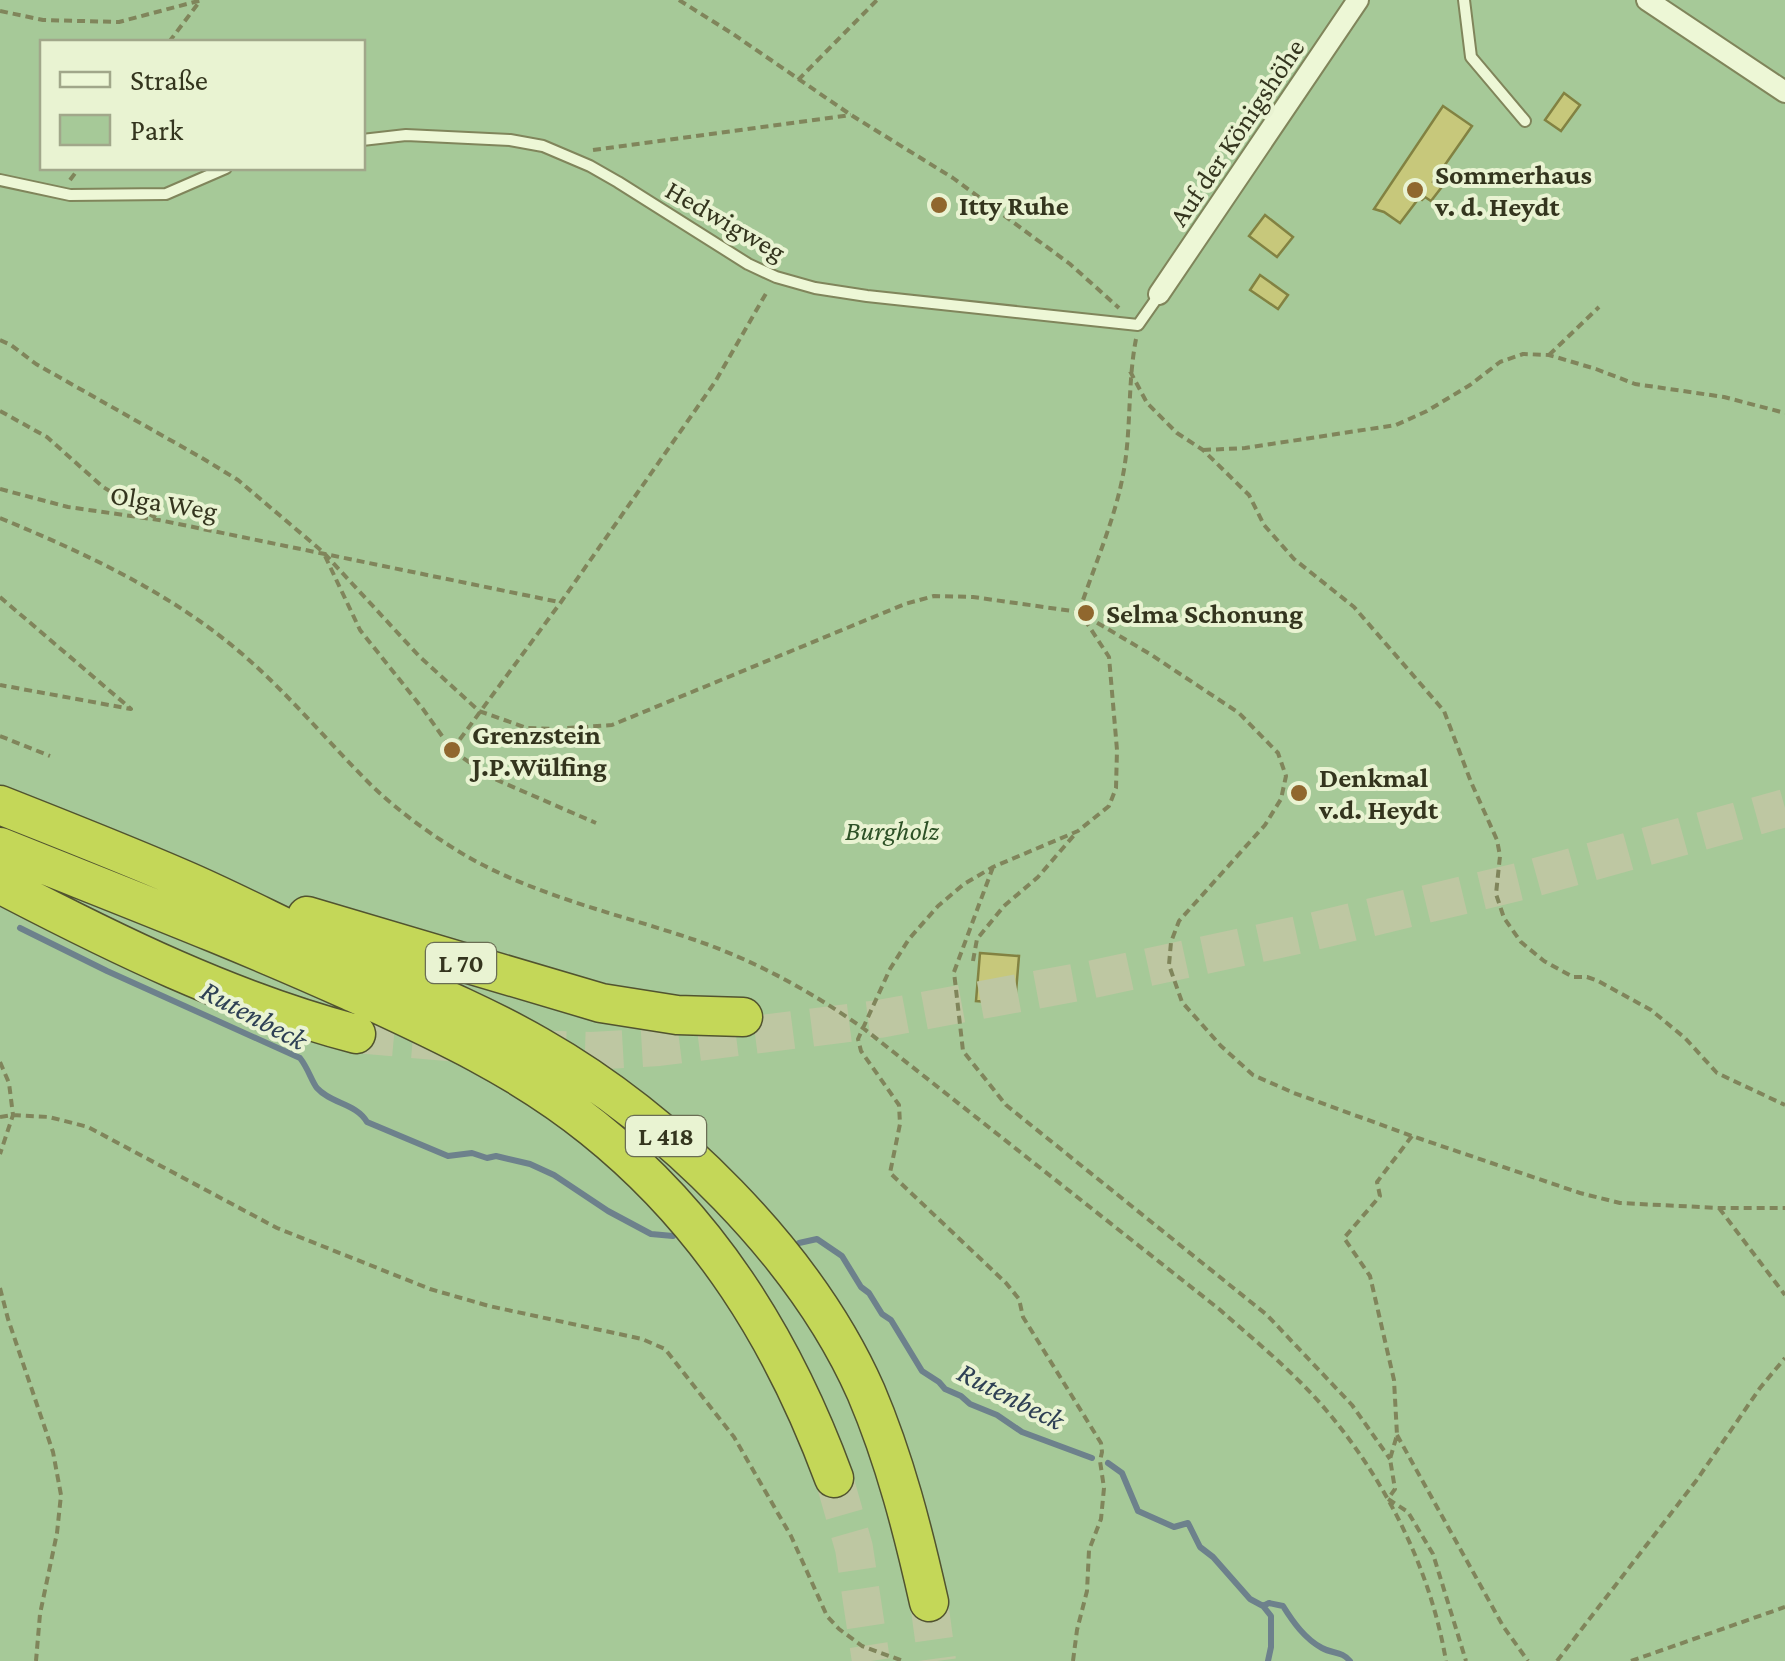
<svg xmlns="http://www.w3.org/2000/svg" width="1785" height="1661" font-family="'Crimson Pro',serif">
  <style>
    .green { fill: #a6c998; fill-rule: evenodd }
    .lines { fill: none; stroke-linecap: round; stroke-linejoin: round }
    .stream { stroke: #6d818c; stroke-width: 6 }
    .building { fill: #c7c87b; stroke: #828242; stroke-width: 2.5 }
    .highway-tunnel { stroke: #bec7a2; stroke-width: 38; stroke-dasharray: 38 19; stroke-linecap: butt }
    .lane-casing { stroke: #80855b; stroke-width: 14 }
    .street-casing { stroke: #80855b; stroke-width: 24 }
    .highway-casing { stroke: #51532f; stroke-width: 41 }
    .path { stroke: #80855b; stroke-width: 4; stroke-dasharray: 8 5; stroke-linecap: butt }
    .lane { stroke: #edf7d6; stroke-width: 10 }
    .street { stroke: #edf7d6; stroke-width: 20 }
    .highway { stroke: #c4d758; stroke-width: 38 }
    .poi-dot { fill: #90672e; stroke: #e9f3d2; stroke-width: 4 }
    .labels { text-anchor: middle; stroke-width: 8; stroke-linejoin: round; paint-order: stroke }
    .shield { fill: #e9f3d2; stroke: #6a6e54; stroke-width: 2.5 }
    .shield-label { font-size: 25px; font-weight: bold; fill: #34351e }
    .street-label { font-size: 28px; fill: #34351e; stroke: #e9f3d2 }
    .poi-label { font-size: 28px; font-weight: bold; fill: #34351e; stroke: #e9f3d2; text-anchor: start }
    .park-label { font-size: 28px; font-style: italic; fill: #2d5126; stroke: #e9f3d2 }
    .water-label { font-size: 30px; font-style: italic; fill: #2e4054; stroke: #e9f3d2 }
  </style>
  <rect width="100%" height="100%" fill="#e0ebc3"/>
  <path class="green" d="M 0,0 L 1785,0 L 1785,1661 L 0,1661 ZM 42,42 L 362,42 L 362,168 L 42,168 Z"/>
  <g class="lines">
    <path class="stream" d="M 20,928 L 107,971 L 300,1058 C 308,1068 312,1082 317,1088 C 331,1104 356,1103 367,1122 L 448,1156 L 472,1153 L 487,1158 L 496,1156 L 530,1164 L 554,1175 L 608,1211 L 651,1234 L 673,1236
      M 799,1243 L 817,1239 L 842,1256 L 861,1287 L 869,1293 L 882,1314 L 891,1320 L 922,1371 L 939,1382 L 945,1389 L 961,1396 L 970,1404 L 997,1415 L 1022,1432 L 1092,1458
      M 1108,1463 L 1122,1473 L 1138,1511 L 1174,1527 L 1188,1523 L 1200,1547 L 1213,1557 L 1250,1599 L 1263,1606 L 1271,1616 L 1271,1647 L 1268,1661
      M 1263,1606 L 1269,1603 L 1283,1606 C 1293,1622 1305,1639 1322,1648 C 1333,1654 1342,1651 1350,1661"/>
  </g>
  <path class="building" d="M 1564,93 L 1580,105 L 1561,131 L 1545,120 Z
    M 1443,106 L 1472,126 L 1433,182 L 1441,188 L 1431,201 L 1425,197 L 1422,200 L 1419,198 L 1400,223 L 1384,212 L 1374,209 Z
    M 1265,215 L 1293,237 L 1277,257 L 1249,236 Z
    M 1260,275 L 1288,295 L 1278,309 L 1250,290 Z
    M 980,953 L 1019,956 L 1015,1004 L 976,1001 Z"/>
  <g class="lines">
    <path class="highway-tunnel" d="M 356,1034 L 458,1043
      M 528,1049 L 591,1051 L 659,1047 L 879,1019 L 1089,980 L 1298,935 L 1522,881 L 1785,808
      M 834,1478 L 854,1548 L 871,1661
      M 929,1602 L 937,1661"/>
    <defs>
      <path id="lane" d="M 1464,0 L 1471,57 L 1525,121
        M 362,140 L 406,135 L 510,140 L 543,146 L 590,166 L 618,182 L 748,264 L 776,277 L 815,288 L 867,296 L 1138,325 L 1159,295
        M 0,180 L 70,195 L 166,194 L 226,168"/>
      <path id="street" d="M 1647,0 L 1785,92
        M 1159,294 L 1358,0"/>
      <path id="highway" d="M 0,805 C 61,829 122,853 182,879 C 231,900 278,925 326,947 C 397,979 470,1007 538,1046 C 668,1120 805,1254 866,1392 C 895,1460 913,1531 929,1602
        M 0,847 C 117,894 235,939 350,991 C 435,1030 519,1068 593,1128 C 709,1221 783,1340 834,1478
        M 0,884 C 115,944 231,1001 356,1034
        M 307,916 L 601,1003 L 677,1015 L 743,1017"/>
    </defs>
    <use href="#lane" class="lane-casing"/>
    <use href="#street" class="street-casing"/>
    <use href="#highway" class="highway-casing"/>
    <path class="path" d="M 679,0 L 733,34 L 851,115 L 953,178 L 1070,264 L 1119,308
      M 0,11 L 43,20 L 119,22 L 202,0
      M 169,42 L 200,1
      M 798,80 L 877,0
      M 593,150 L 851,115
      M 70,180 L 79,168
      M 0,340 L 11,345 L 36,364 L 202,458 L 238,480 L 323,552 L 419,656 L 479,711 L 527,728 L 554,729 L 612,725 L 905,604 L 934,596 L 973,597 L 1079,612 L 1150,654 L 1239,713 L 1278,753 L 1286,776 L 1281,799 L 1265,825 L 1179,921 L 1171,942 L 1169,965 L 1182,1002 L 1221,1046 L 1253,1075 L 1294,1093 L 1412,1136 L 1580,1193 L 1620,1203 L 1719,1208 L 1785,1208
      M 1549,355 L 1599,307
      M 1130,371 L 1147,403 L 1177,433 L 1203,450 L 1249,495 L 1264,525 L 1294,559 L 1354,607 L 1444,711 L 1471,782 L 1497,840 L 1500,856 L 1496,894 L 1504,918 L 1521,942 L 1544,961 L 1573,977 L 1587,977 L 1598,981 L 1651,1010 L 1685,1038 L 1717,1073 L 1785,1105
      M 0,411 L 47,437 L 103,487 L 156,518
      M 1203,450 L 1245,448 L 1396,425 L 1427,411 L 1470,385 L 1500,362 L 1523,354 L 1549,355 L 1596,369 L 1635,384 L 1724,397 L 1785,413
      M 0,489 L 68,507 L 159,520 L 559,602
      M 0,518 C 89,555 176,595 249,660 C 292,698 330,744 371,785 C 399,812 434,837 468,857 C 539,897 619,914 695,940 C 756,961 810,991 863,1028 L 1219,1309 C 1253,1339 1290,1369 1320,1403 C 1383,1475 1430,1566 1446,1661
      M 325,556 L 360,630 L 423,709 L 452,750 L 490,777 L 596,823
      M 0,597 L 131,709 L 0,685
      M 1079,612 C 1095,563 1118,513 1125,463 C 1131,422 1128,380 1136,339
      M 0,736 L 50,756
      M 452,750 L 561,602 L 715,382 L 768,290
      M 993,867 L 954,972 L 963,1051 L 1006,1105 L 1267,1315 L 1352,1405 L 1390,1459
      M 973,961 L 977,939 L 1004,906 L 1038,877 L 1075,834
      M 0,1062 L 9,1083 L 13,1115 L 0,1154
      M 0,1117 L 13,1115 L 49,1117 L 88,1127 L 277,1228 L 430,1289 L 489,1306 L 642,1339 L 665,1349 L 734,1437 L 791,1536 L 827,1616 L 839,1629 L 862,1646 L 903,1661
      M 1412,1136 L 1377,1182 L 1380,1196 L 1344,1238 L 1370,1276 L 1394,1380 L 1397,1435 L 1390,1459 L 1395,1489 L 1388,1499 L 1408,1512 L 1433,1554 L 1466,1661
      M 1719,1208 L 1785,1295
      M 0,1288 L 8,1319 L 53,1452 L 61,1495 L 57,1533 L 40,1614 L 36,1661
      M 1397,1435 L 1503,1626 L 1528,1661
      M 1073,1661 L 1077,1630 L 1087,1591 L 1089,1550 L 1101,1519 L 1104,1488 L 1100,1461 L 1102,1452 L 1101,1443 L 1023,1317 L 1019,1299 L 1006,1283 L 890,1173 L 900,1124 L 899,1105 L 861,1051 L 858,1039 L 890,969 L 909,939 L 938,906 L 964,884 L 993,867 L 1078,831 L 1109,806 L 1116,788 L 1117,750 L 1109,657 L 1081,614
      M 1557,1661 L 1696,1481 L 1760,1388 L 1785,1358
      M 1631,1661 L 1785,1607"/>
    <use href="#lane" class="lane"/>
    <use href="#street" class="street"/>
    <use href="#highway" class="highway"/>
  </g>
  <g class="poi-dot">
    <circle cx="1415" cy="190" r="10"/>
    <circle cx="939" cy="205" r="10"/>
    <circle cx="1086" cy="613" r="10"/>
    <circle cx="452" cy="750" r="10"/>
    <circle cx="1299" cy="793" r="10"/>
  </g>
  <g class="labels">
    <g class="shield">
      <rect x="426" y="943" width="70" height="40" rx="8"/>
      <rect x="626" y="1116" width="80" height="40" rx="8"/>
    </g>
    <g class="shield-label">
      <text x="461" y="972">L 70</text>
      <text x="666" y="1145">L 418</text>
    </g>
    <g class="street-label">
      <text transform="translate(1236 132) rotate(-56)" y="10">Auf der Königshöhe</text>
      <text transform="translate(726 220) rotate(30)" y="10">Hedwigweg</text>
      <text transform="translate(164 502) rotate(9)" y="10">Olga Weg</text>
    </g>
    <g class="poi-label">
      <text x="1435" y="184">Sommerhaus<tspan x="1435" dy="32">v. d. Heydt</tspan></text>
      <text x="959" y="215">Itty Ruhe</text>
      <text x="1106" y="623">Selma Schonung</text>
      <text x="472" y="744">Grenzstein<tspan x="472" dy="32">J.P.Wülfing</tspan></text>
      <text x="1319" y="787">Denkmal<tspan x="1319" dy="32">v.d. Heydt</tspan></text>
    </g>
    <g class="park-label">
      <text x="892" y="840">Burgholz</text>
    </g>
    <g class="water-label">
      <text transform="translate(254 1015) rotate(28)" y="10">Rutenbeck</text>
      <text transform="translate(1011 1396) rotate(27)" y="10">Rutenbeck</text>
    </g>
  </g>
  <rect x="40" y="40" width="325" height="130" fill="#e9f3d2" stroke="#a1a78a" stroke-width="2.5"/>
  <rect x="60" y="72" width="50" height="15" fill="#edf7d6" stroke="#a1a78a" stroke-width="2.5"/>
  <text x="130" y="90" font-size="30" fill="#34351e">Straße</text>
  <rect x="60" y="115" width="50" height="30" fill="#a6c998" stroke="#a1a78a" stroke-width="2.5"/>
  <text x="130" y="140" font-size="30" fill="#34351e">Park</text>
</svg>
